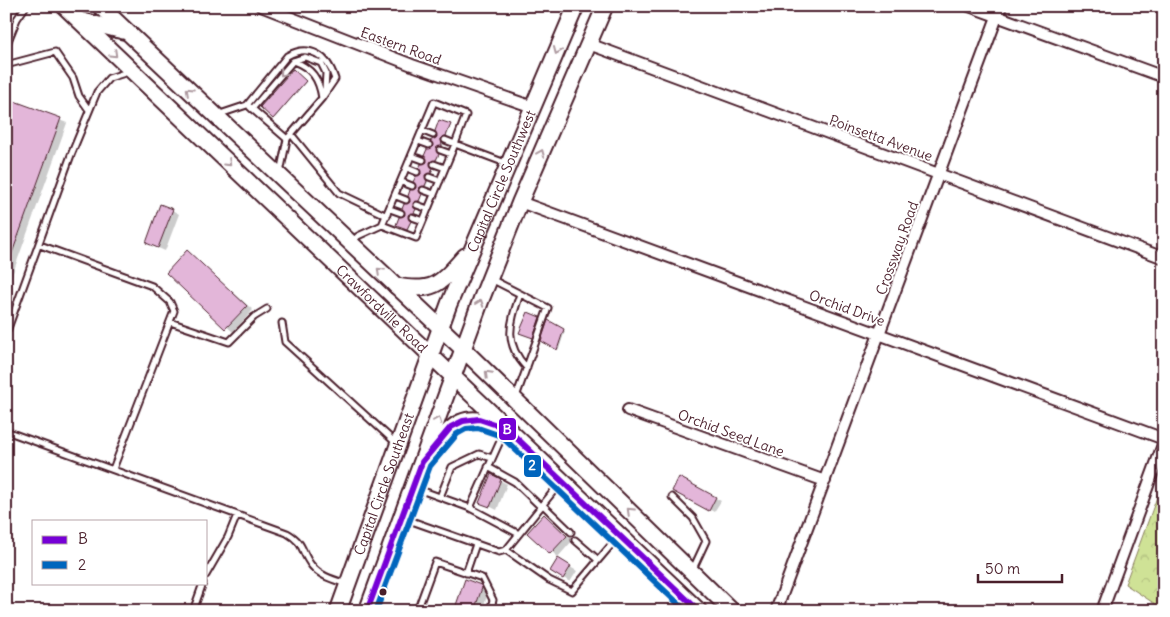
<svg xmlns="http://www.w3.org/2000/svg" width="1170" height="617" font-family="Delius,sans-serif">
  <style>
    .forest { fill: url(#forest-crowns); stroke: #8c8060 }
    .shadow { fill: #0003 }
    .building { fill: #e3b6d9; stroke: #4a1f2b }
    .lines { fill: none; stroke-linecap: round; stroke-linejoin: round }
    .lane-casing { stroke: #4a1f2b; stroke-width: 9 }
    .street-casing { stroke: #4a1f2b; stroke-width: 14 }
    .primary-casing { stroke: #4a1f2b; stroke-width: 19 }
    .lane { stroke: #fff; stroke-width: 5 }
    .street { stroke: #fff; stroke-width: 10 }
    .primary { stroke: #fff; stroke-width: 15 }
    .bus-1-casing { stroke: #fff; stroke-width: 10 }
    .bus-2-casing { stroke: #fff; stroke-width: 10 }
    .bus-1 { stroke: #7600d6; stroke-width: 6 }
    .bus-2 { stroke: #0065bd; stroke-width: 6 }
    .oneway { stroke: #ae9aa0 }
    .bus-dot { fill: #4a1f2b; stroke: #fff; stroke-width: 2 }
    .labels { text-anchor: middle; stroke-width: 4; stroke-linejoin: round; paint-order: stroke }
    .street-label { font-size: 14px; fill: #4a1f2b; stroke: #fff }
    .line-badge { stroke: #fff; stroke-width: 2 }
    .badge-label { font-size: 14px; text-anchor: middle; font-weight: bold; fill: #fff }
  </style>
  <defs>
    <pattern id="forest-crowns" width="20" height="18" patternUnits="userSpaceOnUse" patternTransform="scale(1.25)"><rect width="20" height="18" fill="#cfe296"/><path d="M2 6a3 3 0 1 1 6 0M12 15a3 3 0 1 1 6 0" fill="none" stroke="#b3c181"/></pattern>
  </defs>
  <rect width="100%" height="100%" fill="#fff"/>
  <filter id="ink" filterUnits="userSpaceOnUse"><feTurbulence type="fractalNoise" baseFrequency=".02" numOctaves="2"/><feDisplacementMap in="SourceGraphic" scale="10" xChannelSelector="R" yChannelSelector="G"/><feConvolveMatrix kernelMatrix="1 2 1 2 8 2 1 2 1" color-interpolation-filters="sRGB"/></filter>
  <g filter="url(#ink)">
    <path class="forest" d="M 1164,478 L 1164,610 L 1125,584 Z"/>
    <path class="shadow" d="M 293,71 L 306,82 L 275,118 L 261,107 Z
      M 6,100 L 67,123 L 6,292 Z
      M 440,121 L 451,126 L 447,136 L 442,138 L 443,146 L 436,148 L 439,155 L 437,160 L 430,162 L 433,169 L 432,173 L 426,176 L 428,182 L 426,186 L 419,188 L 422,195 L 420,201 L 413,203 L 415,213 L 408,215 L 411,222 L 408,229 L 397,224 L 407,216 L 429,163 L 438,138 Z
      M 172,210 L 179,214 L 165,251 L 147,243 Z
      M 188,252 L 253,310 L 233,332 L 167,273 Z
      M 528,314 L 541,319 L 534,338 L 521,332 Z
      M 555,327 L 565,331 L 559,349 L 542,341 Z
      M 491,476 L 507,484 L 497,510 L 481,502 Z
      M 680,479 L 721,501 L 714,512 L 674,490 Z
      M 544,516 L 573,540 L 558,557 L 529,533 Z
      M 558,560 L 577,571 L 570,582 L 552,571 Z
      M 480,586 L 488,593 L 482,611 L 455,611 Z"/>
    <path class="building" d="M 293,69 L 306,81 L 273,119 L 260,107 Z
      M 6,98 L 61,118 L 7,267 L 6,267 Z
      M 439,120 L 451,124 L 446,136 L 441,138 L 442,146 L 436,148 L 439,154 L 436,160 L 430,162 L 433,168 L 431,173 L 425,175 L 427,181 L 425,186 L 419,188 L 422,194 L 419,201 L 413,203 L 416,209 L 414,213 L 408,215 L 411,221 L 407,229 L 396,225 L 399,217 L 405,215 L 402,209 L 404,204 L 410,202 L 408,196 L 410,190 L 416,188 L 413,182 L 416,176 L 421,174 L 419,168 L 421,164 L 427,162 L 424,156 L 427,149 L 433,147 L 430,141 L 437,137 L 435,131 Z
      M 160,204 L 173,209 L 158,248 L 146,243 Z
      M 187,250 L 247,306 L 225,329 L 166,273 Z
      M 528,312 L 540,317 L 533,338 L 519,333 Z
      M 548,320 L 564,329 L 557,350 L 541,341 Z
      M 491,474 L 501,479 L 490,507 L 479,503 Z
      M 679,477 L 716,497 L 709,511 L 672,491 Z
      M 544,514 L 567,536 L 550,554 L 527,533 Z
      M 558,558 L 571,566 L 563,579 L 550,571 Z
      M 465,579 L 481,585 L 482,588 L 474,611 L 454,611 Z"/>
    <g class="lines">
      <defs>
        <path id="lane" d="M 6,46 L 17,19 L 26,6
          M 293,61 L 305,57 L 321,63 L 326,73 L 325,90
          M 6,65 L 55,52 L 73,78 L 79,96 L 89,110
          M 250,107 L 287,139
          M 252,109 L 293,61 C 312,68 319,79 322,98
          M 220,114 L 247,105 L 287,56 C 310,43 328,56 335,79 L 322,98 L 287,139 L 280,173
          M 423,131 L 433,135
          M 291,134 L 339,193 L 387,216
          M 445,140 L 455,144 L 466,115 L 434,102 L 382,225 L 416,238 L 455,144 L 508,164
          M 418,141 L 429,145
          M 440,150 L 451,154
          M 412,156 L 423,160
          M 434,164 L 445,168
          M 407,168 L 417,172
          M 429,177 L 440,181
          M 402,182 L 412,186
          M 423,190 L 434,194
          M 396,196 L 406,200
          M 417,205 L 428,209
          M 390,209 L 401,213
          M 412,217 L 423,221
          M 351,243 L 358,236 L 382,225
          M 40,245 L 152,286 L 170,302 L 174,311 L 113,469
          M 491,279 L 548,308 L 516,397
          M 520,294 C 510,324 503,343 527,368
          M 170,322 L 229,342 L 254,317 L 267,309
          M 282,323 L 285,342 L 396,443
          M 6,334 L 71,155 L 97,92 L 109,78 L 128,72
          M 6,431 L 287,533 C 305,543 301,553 312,566 C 321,577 335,580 347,584
          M 488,467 L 515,482 L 541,507
          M 415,488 L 470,508 L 519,534
          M 440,497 L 452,467 L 479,454 L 492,458
          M 672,497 L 693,518 L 706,541 L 692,571
          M 543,505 L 571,532
          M 470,508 L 506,428
          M 403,518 L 499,552 L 506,550 L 561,482
          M 575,540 L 597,559
          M 506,550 L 549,580 L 572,591 L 618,537
          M 466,573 L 476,544
          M 206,575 L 228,537 L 237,515
          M 193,611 L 203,583
          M 417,611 L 435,562 L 482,578 L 493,600 L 490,611"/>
        <path id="street" d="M 261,6 L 412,65 L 533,107
          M 969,6 L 1164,77
          M 589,44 L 1164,258
          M 520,202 L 1164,439
          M 628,410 L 825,481
          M 776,611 L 1001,6
          M 1102,611 L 1164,442"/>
        <g id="primary">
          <path id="s1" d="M 64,6 L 699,611"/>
          <path d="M 100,6 L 463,349 L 732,611"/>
          <path d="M 79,20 L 123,31"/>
          <path d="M 396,286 C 434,293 440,284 465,256"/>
          <path d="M 431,451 C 455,422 463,412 501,426"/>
          <path id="s2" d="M 338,611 L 449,304 L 576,6"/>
          <path d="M 367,611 L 481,300 L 520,202 L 605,6"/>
        </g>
      </defs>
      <use href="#lane" class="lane-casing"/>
      <use href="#street" class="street-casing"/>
      <use href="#primary" class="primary-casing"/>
      <use href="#lane" class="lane"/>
      <use href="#street" class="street"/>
      <use href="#primary" class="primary"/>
      <defs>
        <path id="bus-1" d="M 367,611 L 422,462 L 451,427 L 463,421 L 479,419 L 506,428 L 699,611"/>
        <path id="bus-2" d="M 376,611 L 430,466 L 457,434 L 466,429 L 478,428 L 501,436 L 686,611"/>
      </defs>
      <use href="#bus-1" class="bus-1-casing"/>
      <use href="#bus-2" class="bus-2-casing"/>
      <use href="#bus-1" class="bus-1"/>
      <use href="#bus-2" class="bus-2"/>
    </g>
    <defs><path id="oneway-chevron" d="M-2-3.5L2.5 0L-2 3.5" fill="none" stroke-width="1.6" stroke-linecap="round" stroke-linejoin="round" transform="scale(1.25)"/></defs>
    <g class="oneway">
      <use href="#oneway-chevron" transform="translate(557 51) rotate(113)"/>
      <use href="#oneway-chevron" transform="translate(114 54) rotate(44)"/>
      <use href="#oneway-chevron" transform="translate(283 73) rotate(130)"/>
      <use href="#oneway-chevron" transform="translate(189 91) rotate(-137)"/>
      <use href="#oneway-chevron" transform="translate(541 153) rotate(-67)"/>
      <use href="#oneway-chevron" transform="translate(228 163) rotate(44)"/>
      <use href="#oneway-chevron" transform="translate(380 271) rotate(-136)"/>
      <use href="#oneway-chevron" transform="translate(480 303) rotate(-70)"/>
      <use href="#oneway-chevron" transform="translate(488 374) rotate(-135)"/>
      <use href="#oneway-chevron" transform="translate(438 420) rotate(-69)"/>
      <use href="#oneway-chevron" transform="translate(630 511) rotate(-136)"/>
    </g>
  </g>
  <circle class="bus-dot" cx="383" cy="592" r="4.5"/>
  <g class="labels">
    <g class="street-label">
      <text transform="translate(401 46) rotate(20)" y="5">Eastern Road</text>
      <text transform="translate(881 138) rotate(20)" y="5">Poinsetta Avenue</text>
      <text dy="5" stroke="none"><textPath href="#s2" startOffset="460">Capital Circle Southwest</textPath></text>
      <text transform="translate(897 248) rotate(-70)" y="5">Crossway Road</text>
      <text transform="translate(847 308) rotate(20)" y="5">Orchid Drive</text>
      <text dy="5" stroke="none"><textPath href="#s1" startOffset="439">Crawfordville Road</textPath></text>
      <text transform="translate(731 433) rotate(20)" y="5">Orchid Seed Lane</text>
      <text dy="5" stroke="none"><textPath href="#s2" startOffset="135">Capital Circle Southeast</textPath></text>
    </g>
  </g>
  <g class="line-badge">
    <rect x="498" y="417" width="19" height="24" rx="5" fill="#7600d6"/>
    <rect x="523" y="454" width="19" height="24" rx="5" fill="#0065bd"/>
  </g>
  <g class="badge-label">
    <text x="507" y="434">B</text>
    <text x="532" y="470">2</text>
  </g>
  <rect width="1170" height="617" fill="none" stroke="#fff" stroke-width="25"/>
  <rect x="12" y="12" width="1145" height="592" fill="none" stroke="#4a1f2b" stroke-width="2" filter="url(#ink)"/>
  <rect x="32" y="520" width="175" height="65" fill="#ffffff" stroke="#b7a5aa"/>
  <rect x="42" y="536" width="25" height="8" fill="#7600d6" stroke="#b7a5aa"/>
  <text x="78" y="544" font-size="15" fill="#4a1f2b">B</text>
  <rect x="42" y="561" width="25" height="8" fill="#0065bd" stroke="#b7a5aa"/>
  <text x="78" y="570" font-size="15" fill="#4a1f2b">2</text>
  <path d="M978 574v8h84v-8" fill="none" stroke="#4a1f2b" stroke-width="2.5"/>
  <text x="985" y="574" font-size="15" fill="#4a1f2b" stroke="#ffffff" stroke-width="4" paint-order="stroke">50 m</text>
</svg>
